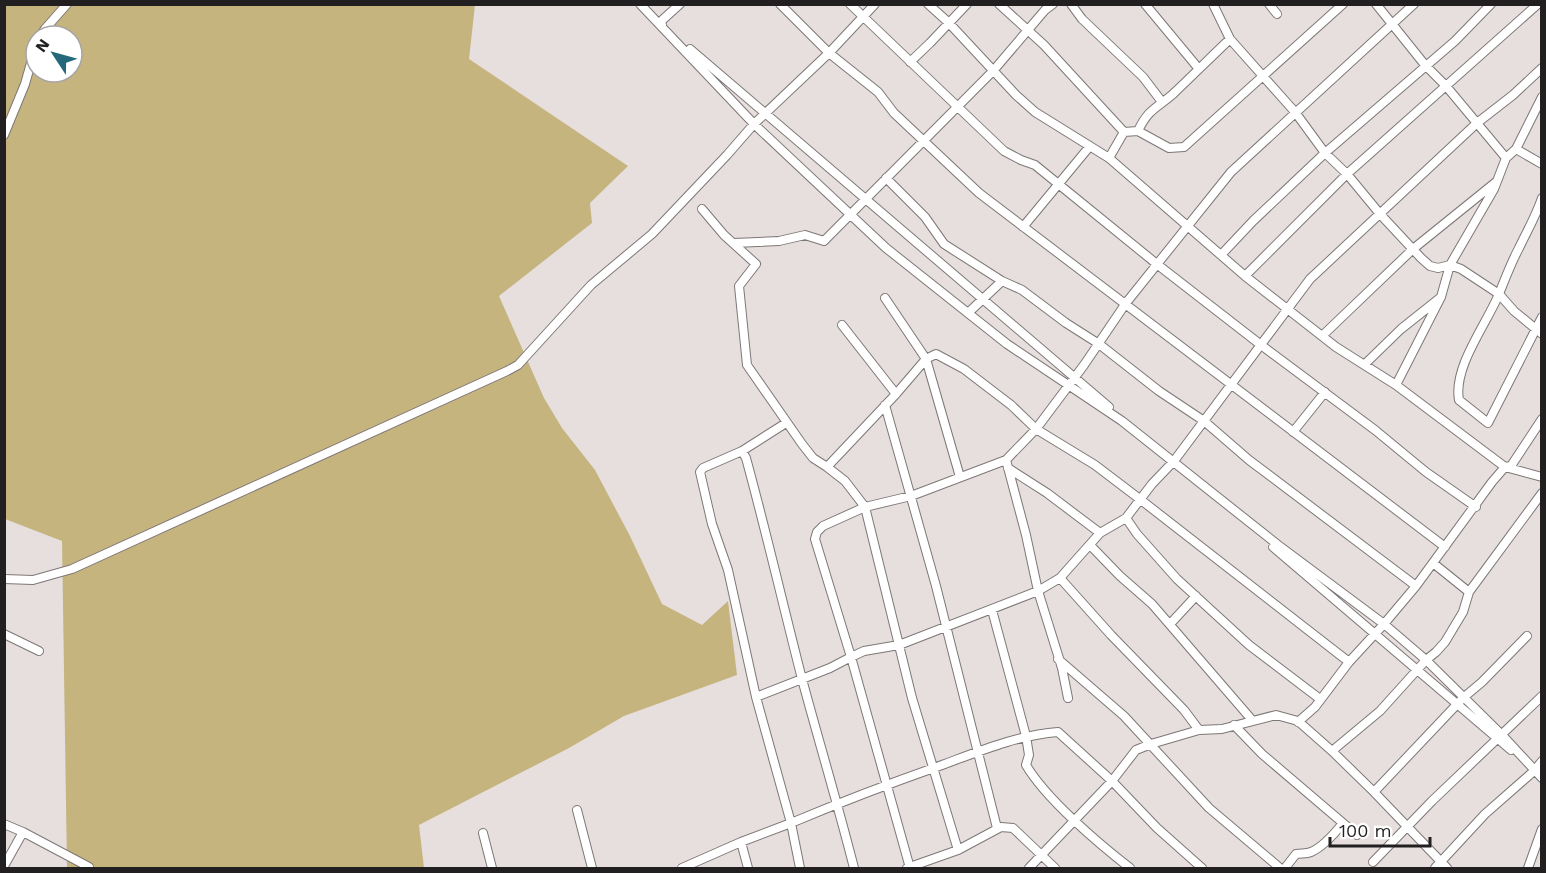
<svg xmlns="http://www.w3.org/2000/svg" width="1546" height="873" font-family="'Work Sans',sans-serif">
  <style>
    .green { fill: #c6b47f; fill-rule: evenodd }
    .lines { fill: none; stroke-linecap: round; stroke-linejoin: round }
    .minor-casing { stroke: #7d7776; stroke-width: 10 }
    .minor { stroke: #fff; stroke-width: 8 }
  </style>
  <rect width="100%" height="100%" fill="#e6dfde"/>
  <path class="green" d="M 4,5 L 475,5 L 469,59 L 628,166 L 590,203 L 592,223 L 499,296 L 544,398 L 562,428 L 595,470 L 630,536 L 662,604 L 702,625 L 728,601 L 737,675 L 624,716 L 569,748 L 419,825 L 424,868 L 67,868 L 62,541 L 5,519 ZM 36,36 L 72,36 L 72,72 L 36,72 Z"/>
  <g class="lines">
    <defs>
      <path id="minor" d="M 640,4 L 754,124 L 886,248 L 1007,344 L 1122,421 L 1278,545 L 1384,624 L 1426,660 L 1502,735 L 1542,778
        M 780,4 L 829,53 L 878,92 L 894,113 L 979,193 L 1445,547
        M 850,4 L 1004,151 L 1021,160 L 1035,165 L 1158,265 L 1261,345 L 1375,430 L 1426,472 L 1476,507
        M 928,4 L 948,22 L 1016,95 L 1035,112 L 1109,158 L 1245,276 L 1336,347 L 1396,385 L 1441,297 L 1450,265 L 1494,189 L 1506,158 L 1516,149 L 1542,97
        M 999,4 L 1044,45 L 1124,132
        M 1071,4 L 1082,19 L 1143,77 L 1162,102
        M 1145,4 L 1199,69
        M 1213,4 L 1230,39 L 1238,48 L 1295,112 L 1325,153 L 1347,174 L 1380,214 L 1421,258 L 1430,266 L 1438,268 L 1450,265 L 1461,269 L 1499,294 L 1514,311 L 1542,334
        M 1269,4 L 1277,14
        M 1376,4 L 1425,65 L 1446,86 L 1506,158
        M 662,25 L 659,23 L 680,4
        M 40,36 L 45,29 L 67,4
        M 690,49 L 1109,407
        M 910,62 L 930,43 L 967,4
        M 1138,131 L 1169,148 L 1184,147 L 1343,4
        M 4,135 L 25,84 L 36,45
        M 1516,149 L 1542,164
        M 1109,158 L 1124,132 L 1138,131 C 1148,109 1157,108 1173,94 C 1192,76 1211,57 1230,39
        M 886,178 L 925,217 L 944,244 L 1002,281 L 1022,290 L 1066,323 L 1099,344 L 1159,391 L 1204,421 L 1249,460 L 1416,586
        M 1542,198 C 1536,216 1527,231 1519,248 C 1511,263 1505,279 1499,294 C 1486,325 1453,367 1459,400 L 1488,423 L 1542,317
        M 702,209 L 724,235 L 756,264 L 739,286 L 747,365 L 802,444 L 813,458 L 827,467
        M 1023,227 L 1090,146
        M 734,243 L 779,241 L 805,235 L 824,241 L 993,71 L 1045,10 L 1053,4
        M 1221,255 L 1253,221 L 1325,153 L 1455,41 L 1491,4
        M 1245,276 L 1347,174 L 1538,4
        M 885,298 L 926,359 L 960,477
        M 968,313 L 1002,281
        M 842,325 L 896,394
        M 1322,336 L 1413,249 L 1496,182
        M 1365,364 L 1401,329 L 1440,298
        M 1396,385 L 1505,467 L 1542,477
        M 885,405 L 936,586 L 997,828
        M 786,423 L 742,451 L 746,458 C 766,531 783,605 802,679 C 819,742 838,805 854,868
        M 1293,432 L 1325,392
        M 1006,460 L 1026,535 L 1038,591 L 1062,668 L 1068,698
        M 1008,468 L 1047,493 L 1100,533
        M 1126,518 L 1152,484 L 1174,461 L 1310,279 L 1477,123 L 1513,95 L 1542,68
        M 1090,545 L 1120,576 L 1152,604 L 1252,720
        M 1273,547 L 1511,750
        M 1433,563 L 1469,592
        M 1060,578 L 1111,635 L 1184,710 L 1199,730
        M 4,579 L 33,580 L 72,569 L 507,371 L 518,365 L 591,285 L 652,234 L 727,155 L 754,124 L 829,53 L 875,4
        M 992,610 L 1026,736 L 1029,755 L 1026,765 C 1046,799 1098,843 1130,868
        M 1170,624 L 1196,596
        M 4,634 L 39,651
        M 1058,659 L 1124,716 L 1209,808 L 1280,868
        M 756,697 L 830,668 L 851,657 L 910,868
        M 1320,699 L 1249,645 L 1177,579 L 1137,534 L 1126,518 L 1100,533 L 1060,578 L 1038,591 L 899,645 L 864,651 L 851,657 L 815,539 L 817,532 L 823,526 L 865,507 L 911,496 L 1006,460 L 1036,429 L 1084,365 L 1126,303 L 1231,172 L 1414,4
        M 1298,722 L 1315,707 L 1349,662 L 1384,624 L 1416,586 L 1492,482 L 1505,467 L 1511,466 L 1542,419
        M 1234,725 L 1262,754 L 1357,835
        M 1332,751 L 1374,792 L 1447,868
        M 1374,792 L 1463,698 L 1482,682 L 1527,636
        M 577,810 L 592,868
        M 4,824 L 23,832 L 4,866
        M 23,832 L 89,867
        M 483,833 L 492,868
        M 741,842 L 748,868
        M 958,850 L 912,698 L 865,507 L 845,481 L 827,467 L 896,394 L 926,359 L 936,354 L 964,369 L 1011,405 L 1036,429 L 1095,465 L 1141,500 L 1349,662
        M 1373,862 L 1432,801 L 1542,696
        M 682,868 L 741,842 L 791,823 L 756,697 L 728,570 L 712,524 L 700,472 L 703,468 L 742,451
        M 800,868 L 791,823 C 841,802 891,783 942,765 C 980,751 1018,735 1058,732 L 1112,781 L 1157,828 L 1202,868
        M 907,868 L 958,850 L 1001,827 L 1013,828 L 1055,868
        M 1029,868 L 1112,781 L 1136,750 L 1151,744 L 1199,730 L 1222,729 L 1276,715 L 1298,721 L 1332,751 L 1380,711 L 1426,660 L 1436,652 L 1445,642 L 1463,612 L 1469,592 L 1542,493
        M 1285,868 L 1296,854 C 1302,853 1306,854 1311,852 C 1323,847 1335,833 1343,823
        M 1435,868 L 1485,814 L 1534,771 L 1542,761
        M 1528,868 L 1542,829"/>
    </defs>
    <use href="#minor" class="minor-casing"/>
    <use href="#minor" class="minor"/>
  </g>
  <rect width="1546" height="873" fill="none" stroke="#211f1f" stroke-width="12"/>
  <g transform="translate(54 54) rotate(306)"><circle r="28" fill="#ffffff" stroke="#a6a5a5" stroke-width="1.5"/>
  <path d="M0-4.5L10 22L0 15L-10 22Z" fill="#246979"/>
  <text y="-9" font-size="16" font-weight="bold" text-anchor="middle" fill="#211f1f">N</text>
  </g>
  <path d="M1330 837v9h100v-9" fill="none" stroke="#211f1f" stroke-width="3"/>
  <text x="1339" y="837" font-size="18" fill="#211f1f" stroke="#ffffff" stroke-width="4.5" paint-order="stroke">100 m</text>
</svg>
